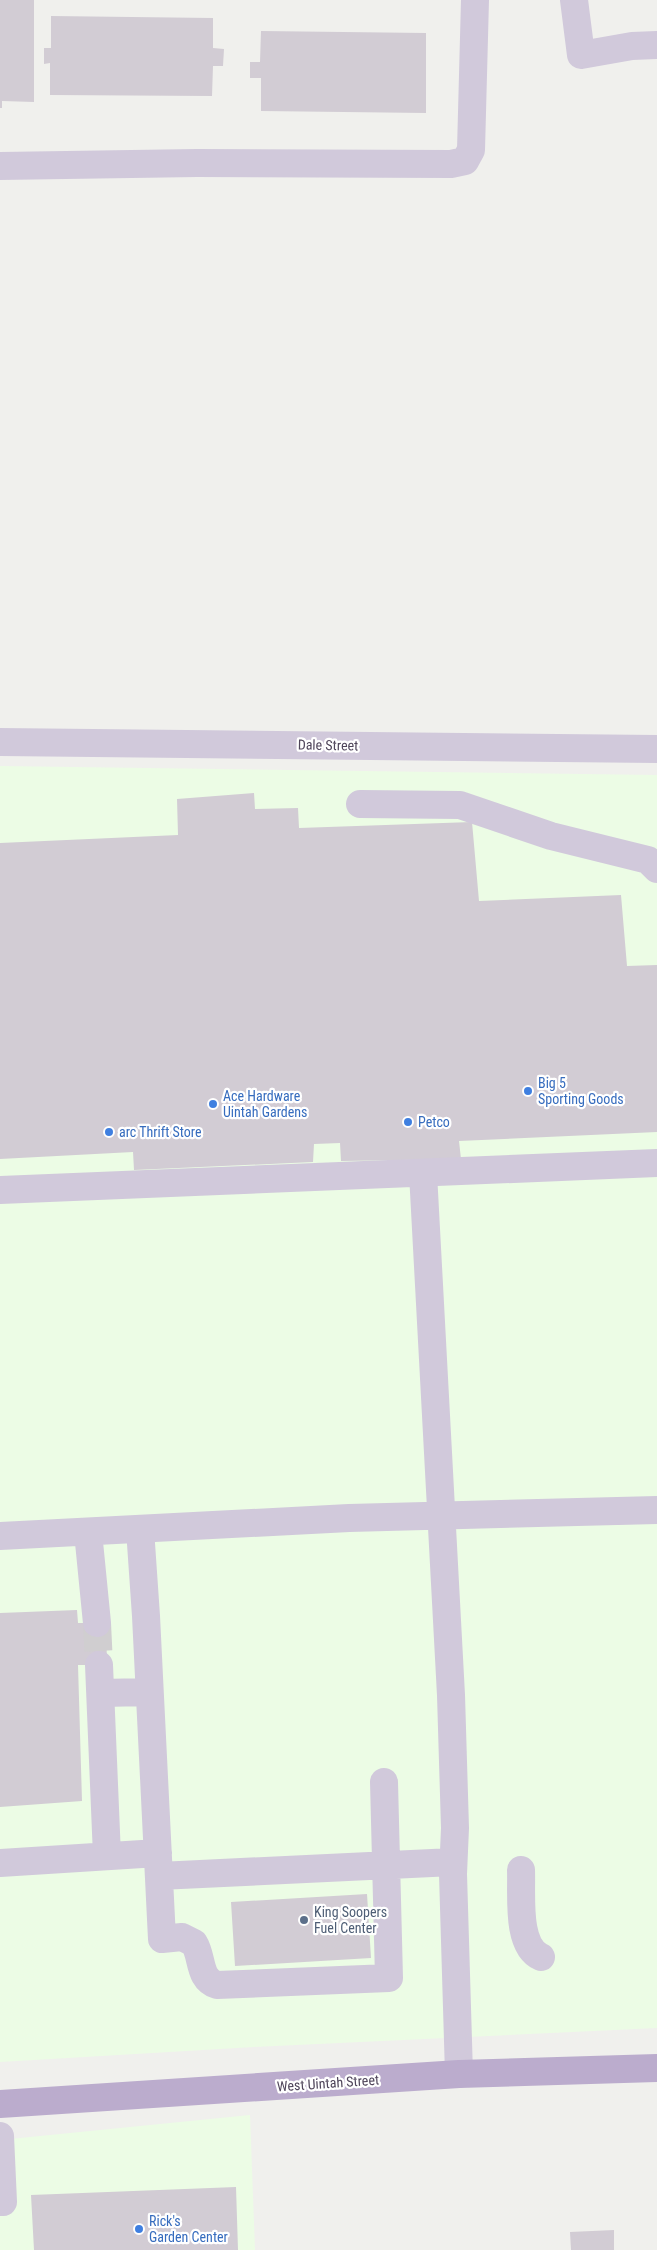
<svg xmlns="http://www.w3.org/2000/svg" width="657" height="2250" font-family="'Roboto Condensed',sans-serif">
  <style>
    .commercial { fill: #ecfce5 }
    .building { fill: #d2ccd4 }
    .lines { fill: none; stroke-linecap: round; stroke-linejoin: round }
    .minor-tunnel { stroke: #d0ced0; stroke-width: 28; stroke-dasharray: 28 14; stroke-linecap: butt }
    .minor { stroke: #d1c9db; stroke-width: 28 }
    .major { stroke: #bbaccd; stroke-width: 28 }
    .shop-dot { fill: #3f7fe0; stroke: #fff; stroke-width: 2 }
    .service-dot { fill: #5c6f8a; stroke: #fff; stroke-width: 2 }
    .labels { text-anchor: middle; stroke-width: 4.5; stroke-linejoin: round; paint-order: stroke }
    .street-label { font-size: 14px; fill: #4f455a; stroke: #fff }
    .shop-label { font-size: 14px; fill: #366cbe; stroke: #fff; text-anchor: start }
    .service-label { font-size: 14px; fill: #4e5e75; stroke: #fff; text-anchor: start }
  </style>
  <rect width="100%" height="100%" fill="#f0f0ed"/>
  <path class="commercial" d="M 0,766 L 657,775 L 657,2028 L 254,2047 L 0,2062 Z
    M 250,2115 L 255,2250 L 0,2250 L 0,2140 Z"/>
  <path class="building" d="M 0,0 L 34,0 L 34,102 L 2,101 L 2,108 L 0,108 Z
    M 51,16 L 213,18 L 213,48 L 224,49 L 223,66 L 213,66 L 212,96 L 50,95 L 50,63 L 44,64 L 44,48 L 51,48 Z
    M 261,31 L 426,33 L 426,113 L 261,111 L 261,78 L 250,78 L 250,62 L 260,62 Z
    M 254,793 L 255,809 L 298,808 L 299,828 L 472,822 L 479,901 L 621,895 L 627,966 L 657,965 L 657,1132 L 459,1141 L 461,1159 L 341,1161 L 340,1143 L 314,1144 L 313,1162 L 134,1170 L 133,1152 L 0,1159 L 0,843 L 178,835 L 177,799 Z
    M 77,1610 L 78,1623 L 106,1623 L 107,1665 L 78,1665 L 82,1801 L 0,1807 L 0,1613 Z
    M 367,1894 L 371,1958 L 235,1966 L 231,1902 Z
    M 236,2187 L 238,2250 L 34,2250 L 31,2195 Z
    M 614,2230 L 614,2250 L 571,2250 L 570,2232 Z"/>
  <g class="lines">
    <path class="minor-tunnel" d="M 97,1623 L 99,1665"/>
    <path class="minor" d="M 574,0 L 581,55 L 632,46 L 657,45
      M 0,166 L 197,163 L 451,164 L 465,161 L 471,150 L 475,0
      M 0,742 L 657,749
      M 360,804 L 460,805 L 551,836 L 648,860 L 657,869
      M 423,1173 L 451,1695 L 455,1828 L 453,1874 L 459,2074
      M 0,1190 L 657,1163
      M 140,1529 L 146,1616 L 162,1939 L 182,1937 L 194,1943 C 203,1957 198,1979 217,1985 L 389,1978 L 384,1782
      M 88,1532 L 97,1623
      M 0,1536 L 349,1518 L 657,1510
      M 99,1665 L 107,1856
      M 101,1693 L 149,1692
      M 0,1863 L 158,1853
      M 521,1870 C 522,1895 516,1946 541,1957
      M 159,1876 L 453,1862
      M 0,2136 L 3,2202 L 0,2202"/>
    <path class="major" d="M 0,2104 L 459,2074 L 657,2068"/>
  </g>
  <g class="shop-dot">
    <circle cx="528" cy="1091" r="5"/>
    <circle cx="213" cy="1104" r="5"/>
    <circle cx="408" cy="1122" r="5"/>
    <circle cx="109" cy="1132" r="5"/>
    <circle cx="139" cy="2229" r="5"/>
  </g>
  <circle class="service-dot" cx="304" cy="1920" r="5"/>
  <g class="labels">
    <g class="street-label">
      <text transform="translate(328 745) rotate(1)" y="5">Dale Street</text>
      <text transform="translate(328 2083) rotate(-4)" y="5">West Uintah Street</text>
    </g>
    <g class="shop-label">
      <text x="538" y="1088">Big 5<tspan x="538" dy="16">Sporting Goods</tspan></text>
      <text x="223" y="1101">Ace Hardware<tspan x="223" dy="16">Uintah Gardens</tspan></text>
      <text x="418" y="1127">Petco</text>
      <text x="119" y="1137">arc Thrift Store</text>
      <text x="149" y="2226">Rick's<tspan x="149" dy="16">Garden Center</tspan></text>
    </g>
    <g class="service-label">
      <text x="314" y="1917">King Soopers<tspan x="314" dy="16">Fuel Center</tspan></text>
    </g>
  </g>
</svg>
